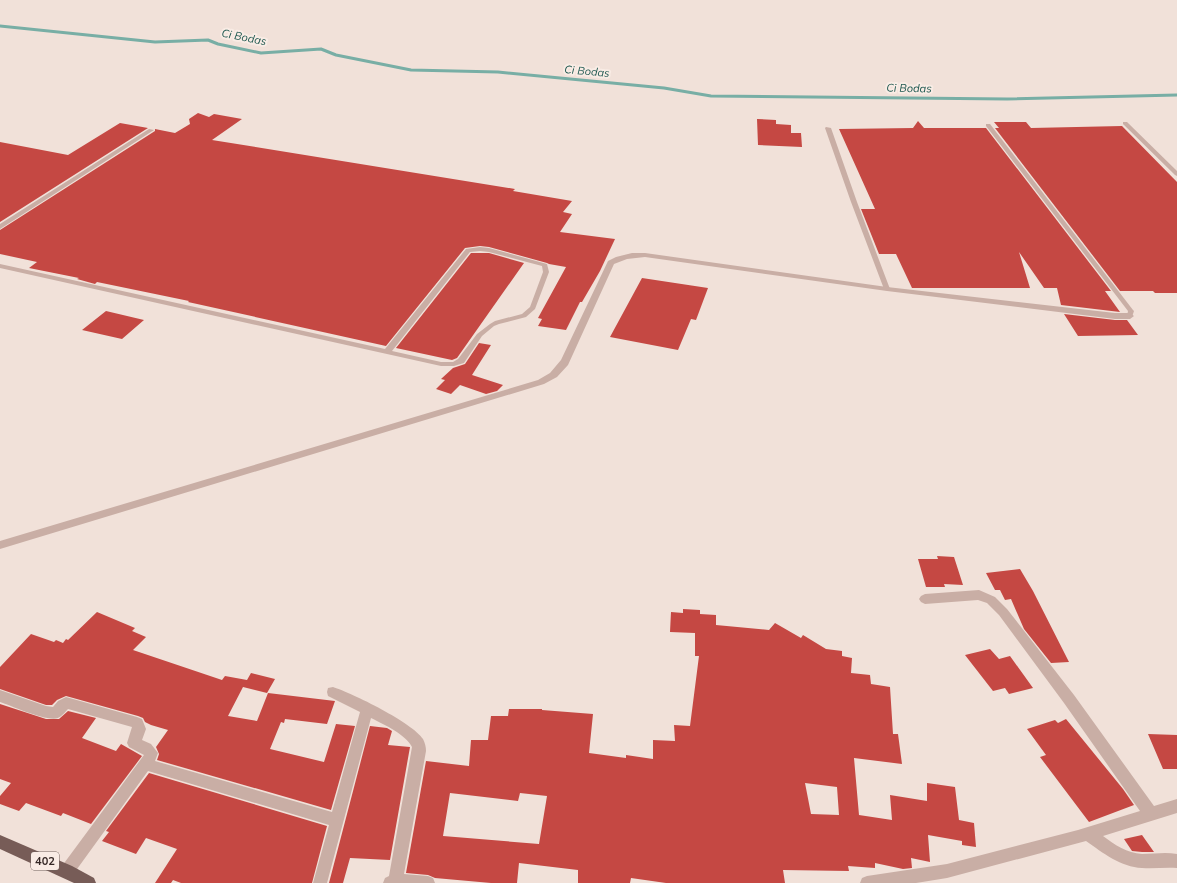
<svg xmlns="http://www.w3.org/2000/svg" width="1177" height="883" font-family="Mulish,sans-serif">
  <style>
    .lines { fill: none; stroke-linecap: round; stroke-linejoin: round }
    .stream { stroke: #78aea5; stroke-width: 3 }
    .building { fill: #c54843; fill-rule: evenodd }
    .service { fill: #c9aea5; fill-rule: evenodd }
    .minor { fill: #c9aea5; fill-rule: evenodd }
    .primary { fill: #775c57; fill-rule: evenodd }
    .labels { text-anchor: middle; stroke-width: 4; stroke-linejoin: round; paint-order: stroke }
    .far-water-label { font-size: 11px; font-style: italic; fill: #1c564e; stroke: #f9ece5 }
    .shield { fill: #f9ece5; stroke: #70635f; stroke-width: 1 }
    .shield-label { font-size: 11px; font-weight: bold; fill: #352826 }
  </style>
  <rect width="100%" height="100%" fill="#f1e1d9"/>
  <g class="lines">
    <path class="stream" d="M 0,26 L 155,42 L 208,40 L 218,44 L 261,53 L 321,49 L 336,55 L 411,70 L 498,72 L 664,88 L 711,96 L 1007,99 L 1177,95"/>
  </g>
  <path class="building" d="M 198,113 L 209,117 L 214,114 L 242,119 L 212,140 L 515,189 L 513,191 L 572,201 L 563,212 L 572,214 L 560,232 L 615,239 L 600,271 L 582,302 L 580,302 L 566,330 L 538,326 L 542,319 L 538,318 L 566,267 L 549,264 L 547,263 L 489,247 L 480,246 L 465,248 L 386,346 L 188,302 L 189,301 L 97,282 L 95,284 L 77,279 L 79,278 L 29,268 L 37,262 L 0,254 L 0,230 L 155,131 L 155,129 L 175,133 L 190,124 L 189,119 Z
    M 757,119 L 776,120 L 776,124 L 791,125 L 791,133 L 801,133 L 802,147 L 758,145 Z
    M 918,121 L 924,128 L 986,128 L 1111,291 L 1105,291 L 1120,312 L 1061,305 L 1057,288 L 1044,288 L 1019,252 L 1030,288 L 912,288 L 896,254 L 879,254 L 861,209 L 875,209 L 839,129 L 913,128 Z
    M 994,122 L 1026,122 L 1031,128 L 1122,126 L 1177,182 L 1177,293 L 1155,293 L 1153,291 L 1120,291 L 995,128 L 999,128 Z
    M 120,123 L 148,128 L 0,222 L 0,142 L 68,155 Z
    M 471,253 L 489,253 L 524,263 L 457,358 L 452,360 L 396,348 Z
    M 642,278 L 708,288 L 696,320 L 691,319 L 678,350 L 610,337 Z
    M 106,311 L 144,320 L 122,339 L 82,330 Z
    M 1064,314 L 1115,320 L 1127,320 L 1138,335 L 1078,336 Z
    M 479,343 L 491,345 L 472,375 L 503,385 L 497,391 L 486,394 L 460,385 L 451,394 L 436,389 L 445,380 L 441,379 L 453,368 L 465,364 Z
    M 937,556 L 954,557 L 963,585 L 944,584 L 945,587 L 926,587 L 918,559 L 938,559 Z
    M 1020,569 L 1033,591 L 1069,662 L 1051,663 L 1024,629 L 1011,599 L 1005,600 L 1000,590 L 995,590 L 986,573 Z
    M 683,609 L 700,610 L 700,614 L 716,615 L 716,625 L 769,630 L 775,623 L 801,638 L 803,635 L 826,649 L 842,651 L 842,656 L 852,658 L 851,673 L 870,675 L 871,684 L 890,687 L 893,734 L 898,734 L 902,764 L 854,758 L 859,815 L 892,820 L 890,795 L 927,801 L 927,783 L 955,787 L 959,820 L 974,823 L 976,847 L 962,845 L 962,841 L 928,835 L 930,862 L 911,858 L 912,868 L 903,869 L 875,863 L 875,868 L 848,866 L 849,871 L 783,870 L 785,883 L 666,883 L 631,878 L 630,883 L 578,883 L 578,870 L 519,863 L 517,883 L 491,883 L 435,878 L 428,875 L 406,873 L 426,761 L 469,766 L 471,740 L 488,740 L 491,716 L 508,716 L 509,709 L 542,709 L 542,710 L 593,714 L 589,753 L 626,758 L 626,755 L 653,759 L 653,740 L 675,741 L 674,725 L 690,726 L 699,656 L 695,656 L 695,633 L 670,632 L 671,612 L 683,613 ZM 805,783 L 837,787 L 839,815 L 811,814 ZM 450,793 L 518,801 L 520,793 L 547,796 L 539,844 L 443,836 Z
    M 97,612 L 135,628 L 132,631 L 146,637 L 133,650 L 222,680 L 225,676 L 247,680 L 251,673 L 275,679 L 267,693 L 243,687 L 228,716 L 257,721 L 268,693 L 335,701 L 327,724 L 285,719 L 284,723 L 281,722 L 270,749 L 324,762 L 336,724 L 355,726 L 331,810 L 157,760 L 159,754 L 156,747 L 168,730 L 151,725 L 145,722 L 143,718 L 138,716 L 66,696 L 57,700 L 52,705 L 46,705 L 0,689 L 0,667 L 31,634 L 54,642 L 56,640 L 63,643 L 66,639 L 68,640 Z
    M 990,649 L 999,659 L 1010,656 L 1033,688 L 1009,694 L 1005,688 L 993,691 L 965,655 Z
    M 0,704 L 46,719 L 59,719 L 68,711 L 96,718 L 82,738 L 116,751 L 121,744 L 142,756 L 91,824 L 63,813 L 61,816 L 26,803 L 19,811 L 0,804 L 0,796 L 11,783 L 0,779 Z
    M 1066,719 L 1123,789 L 1134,805 L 1089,822 L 1040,757 L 1046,755 L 1027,729 L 1055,720 L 1058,723 Z
    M 370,726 L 387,728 L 392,731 L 388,745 L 410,747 L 390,860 L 350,858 L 343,883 L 329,883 Z
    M 1148,734 L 1177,735 L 1177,769 L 1163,769 Z
    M 149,773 L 327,826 L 312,883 L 181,883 L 173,880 L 171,883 L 155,883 L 177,849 L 146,838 L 136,854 L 102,841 L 109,832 L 106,831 Z
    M 1142,835 L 1154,852 L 1142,852 L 1132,851 L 1124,839 Z"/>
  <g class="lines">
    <path class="service" d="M 1123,122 L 1127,122 L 1177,171 L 1177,176 L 1175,175 L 1123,124 Z
      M 986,124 L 990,124 L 1133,310 L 1134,311 L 1132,317 L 1128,317 L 1127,316 L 1128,311 L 986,126 Z
      M 826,127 L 831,128 L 857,202 L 890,289 L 889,290 L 885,290 L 884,289 L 851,202 L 825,128 Z
      M 149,129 L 154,130 L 0,229 L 0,224 Z
      M 480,247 L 489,248 L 547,264 L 549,272 L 535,309 L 526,317 L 499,324 L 494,326 L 482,336 L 464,363 L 454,366 L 441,366 L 0,268 L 0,264 L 385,349 L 466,249 ZM 480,251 L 489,252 L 542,266 L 543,272 L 530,307 L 522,314 L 495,321 L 490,324 L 477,334 L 458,359 L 453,362 L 441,362 L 392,351 L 470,252 Z"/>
    <path class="minor" d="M 632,253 L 645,253 L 887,287 L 1115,313 L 1130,313 L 1134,316 L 1130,319 L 1115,319 L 887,291 L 645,257 L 627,259 L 614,264 L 568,365 L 557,377 L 544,384 L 0,549 L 0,541 L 538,380 L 550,373 L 561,360 L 608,261 L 616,257 Z
      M 979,590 L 995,597 L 1007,609 L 1074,695 L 1154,806 L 1177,799 L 1177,813 L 1103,836 C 1115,845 1127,853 1142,854 C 1154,854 1165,852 1177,854 L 1177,868 C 1165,867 1154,869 1142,868 C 1121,867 1103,853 1086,841 L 947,878 L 916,883 L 860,883 L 862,878 L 867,876 L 947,864 L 1078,830 L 1140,811 L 1064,703 L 999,615 L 987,603 L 978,600 L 925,604 L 921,602 L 919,599 L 921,596 L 925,594 Z
      M 333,687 C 352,693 413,723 423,739 C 425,743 426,747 426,751 L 404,874 L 428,876 L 433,878 L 435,883 L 383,883 L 385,878 L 389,876 L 412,747 C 405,734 385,725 371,718 L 327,883 L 313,883 L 329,825 L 148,771 L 72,876 L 67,878 L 62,876 L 60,871 L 62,866 L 144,755 L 129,747 L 127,743 L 132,727 L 68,709 C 65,712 62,716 58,718 C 47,722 12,706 0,702 L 0,690 L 46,706 L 53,707 L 58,701 L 66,697 L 137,717 L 142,719 L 146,729 L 142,740 L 151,744 L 158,753 L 155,761 L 332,812 L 360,712 L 328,696 L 327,692 L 328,688 Z"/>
    <path class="primary" d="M 0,835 L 72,866 L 94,878 L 96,883 L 74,883 L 0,849 Z"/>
  </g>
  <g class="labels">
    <g class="far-water-label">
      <text transform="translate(244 37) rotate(11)" y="4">Ci Bodas</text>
      <text transform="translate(587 71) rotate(5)" y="4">Ci Bodas</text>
      <text transform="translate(909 88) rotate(1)" y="4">Ci Bodas</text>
    </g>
    <rect class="shield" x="31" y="852" width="28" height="18" rx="3"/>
    <g class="shield-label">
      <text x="45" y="865">402</text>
    </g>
  </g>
</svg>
